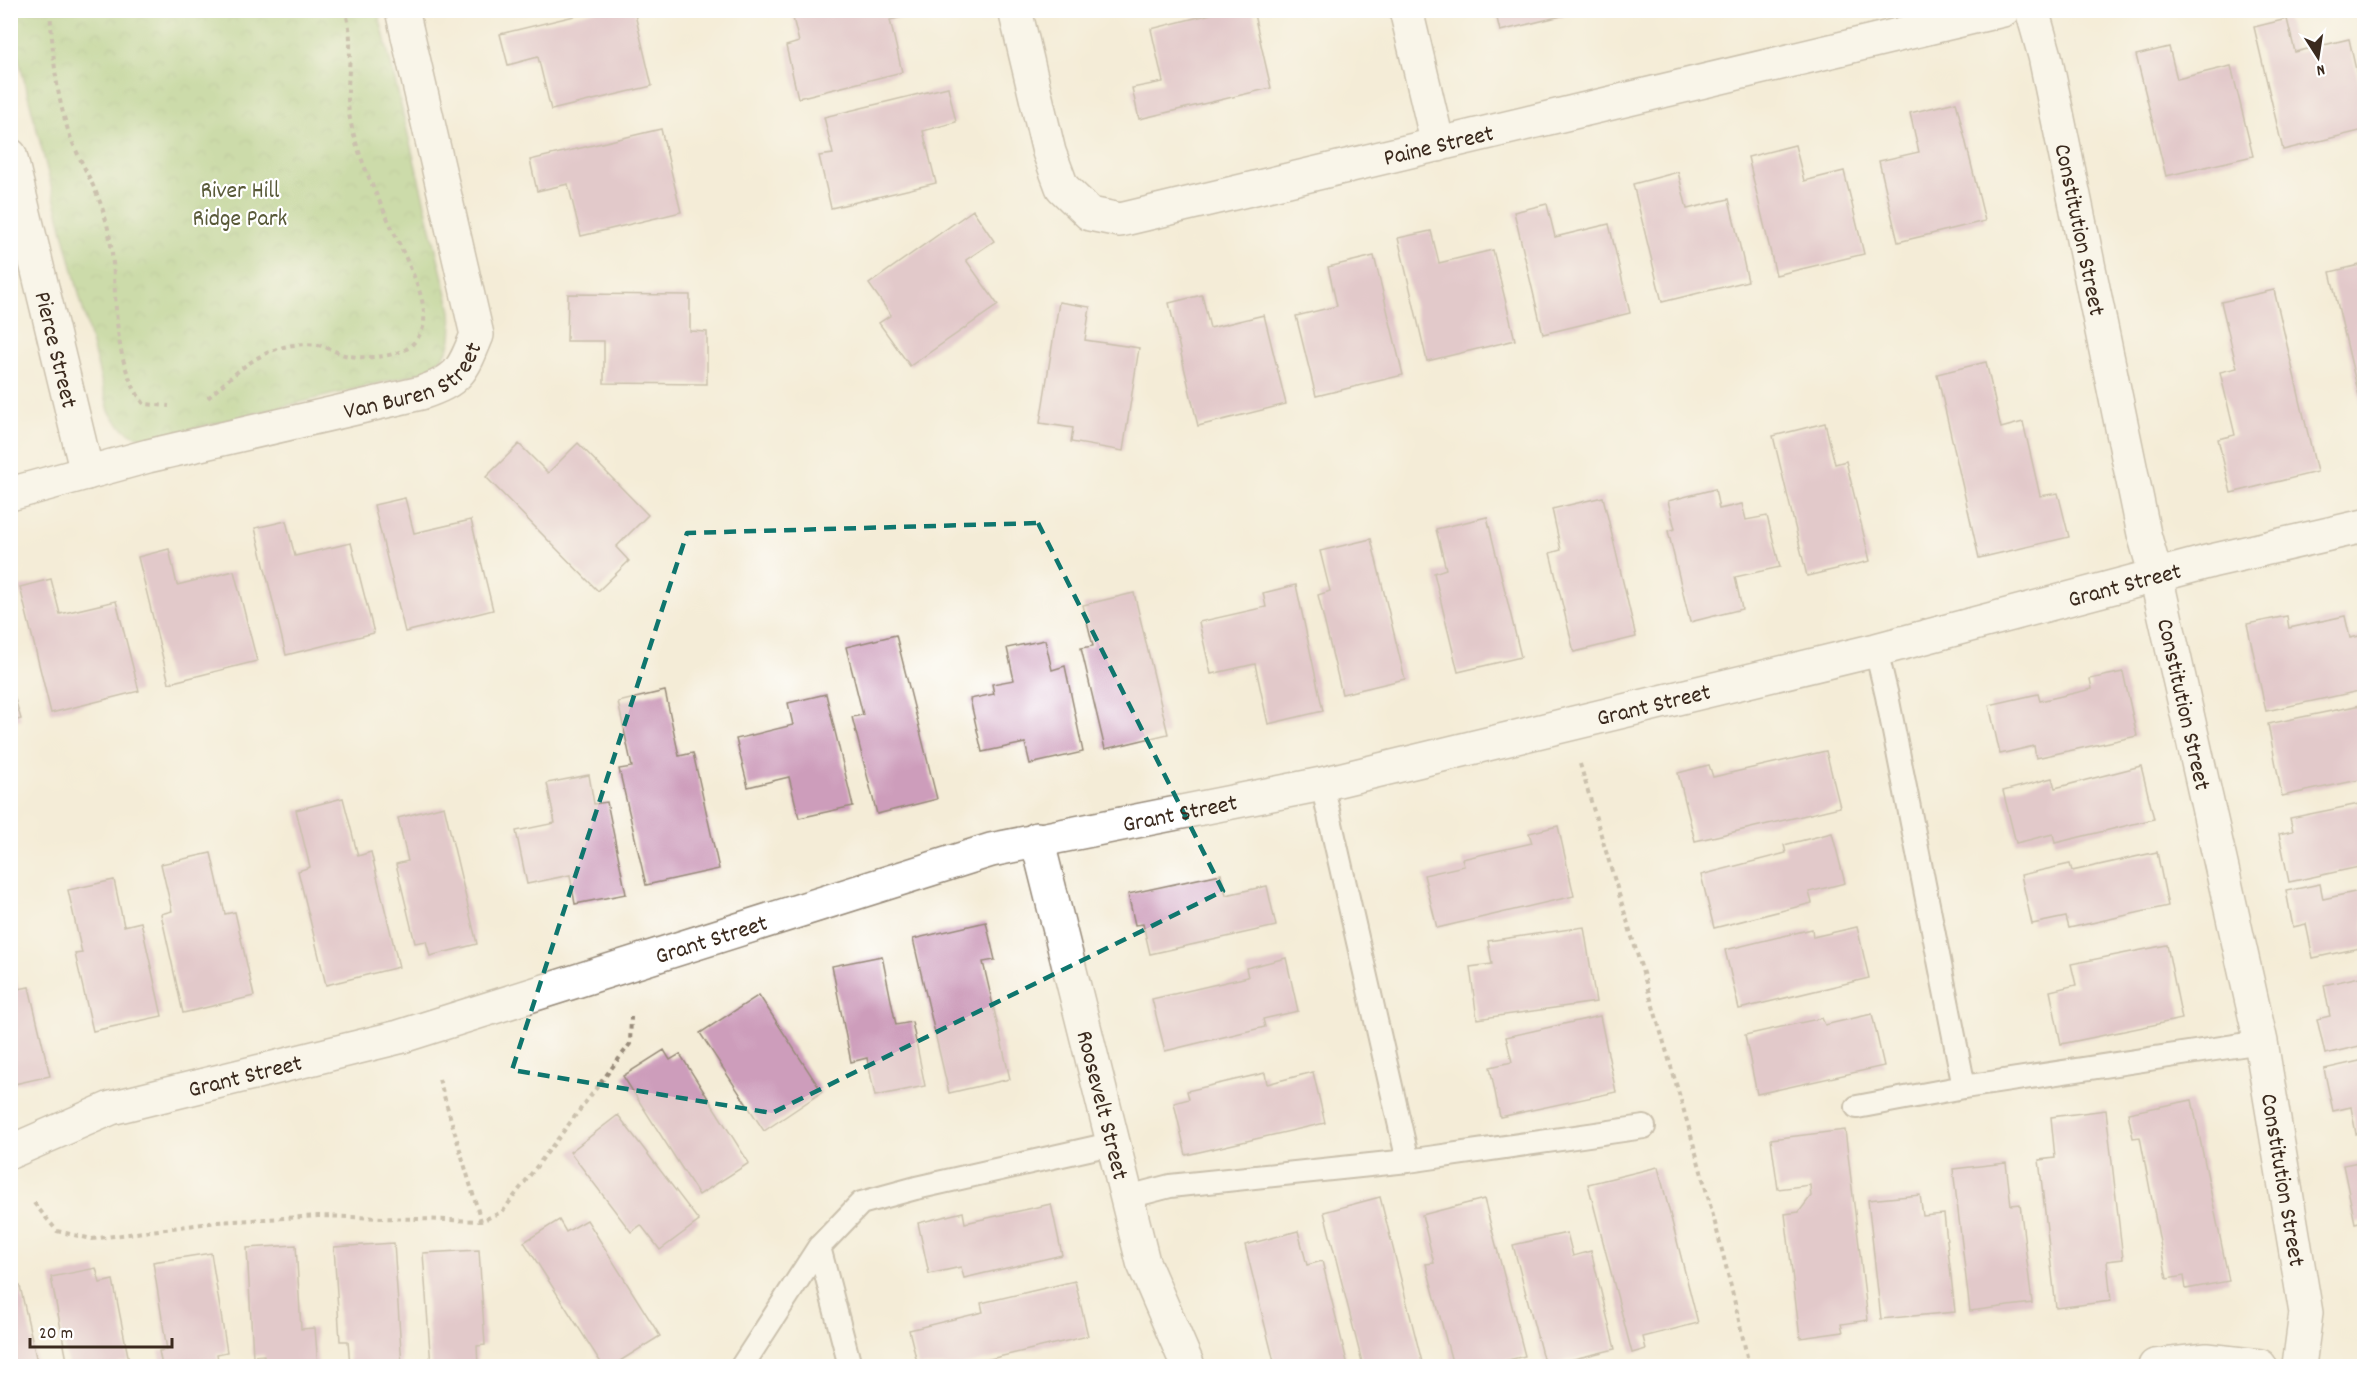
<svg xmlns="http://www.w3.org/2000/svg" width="2375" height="1377" font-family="Dekko,sans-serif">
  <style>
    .park { fill: url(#park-crowns); stroke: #6c7848; stroke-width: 1.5 }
    .building { fill: #cd9dbb }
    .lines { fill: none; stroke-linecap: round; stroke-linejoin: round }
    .service-casing { stroke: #988b7a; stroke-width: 26 }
    .minor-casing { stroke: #988b7a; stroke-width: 36 }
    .path { stroke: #988b7a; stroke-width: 4; stroke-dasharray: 4.5 4.5; stroke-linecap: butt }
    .service { stroke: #fff; stroke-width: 22 }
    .minor { stroke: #fff; stroke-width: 33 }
    .marked { fill: none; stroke: #0f766e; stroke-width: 4.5; stroke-dasharray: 12 8; stroke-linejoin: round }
    .labels { text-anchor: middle; stroke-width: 4.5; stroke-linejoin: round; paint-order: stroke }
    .street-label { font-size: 24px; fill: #3b2a1e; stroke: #fff }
    .park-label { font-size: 24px; fill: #585938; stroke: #fff }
  </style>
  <defs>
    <pattern id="park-crowns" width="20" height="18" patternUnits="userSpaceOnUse" patternTransform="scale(1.5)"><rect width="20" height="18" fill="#9cc673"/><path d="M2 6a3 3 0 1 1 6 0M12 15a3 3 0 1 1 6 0" fill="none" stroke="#80a15e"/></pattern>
  </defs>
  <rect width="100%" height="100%" fill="#fff"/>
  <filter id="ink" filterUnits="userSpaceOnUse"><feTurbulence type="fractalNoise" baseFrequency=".0167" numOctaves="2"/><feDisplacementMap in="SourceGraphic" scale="12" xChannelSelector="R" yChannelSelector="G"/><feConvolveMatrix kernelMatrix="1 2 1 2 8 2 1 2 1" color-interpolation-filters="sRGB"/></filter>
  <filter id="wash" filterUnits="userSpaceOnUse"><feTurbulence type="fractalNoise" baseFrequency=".008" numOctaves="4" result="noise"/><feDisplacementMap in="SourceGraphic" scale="24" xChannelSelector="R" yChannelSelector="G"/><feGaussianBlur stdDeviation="1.35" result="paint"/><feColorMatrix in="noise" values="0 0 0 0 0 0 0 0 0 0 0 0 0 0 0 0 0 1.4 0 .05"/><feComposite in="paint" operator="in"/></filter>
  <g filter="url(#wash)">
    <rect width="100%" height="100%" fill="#f4ecd7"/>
    <path class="park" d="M 10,11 L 378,11 L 451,311 C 453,344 452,357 420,373 L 152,439 C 131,438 120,428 109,411 L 11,29 Z"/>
    <g id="blocks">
      <path class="building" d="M 599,10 L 634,10 L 652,86 L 551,110 L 538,57 L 508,65 L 500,34 Z
        M 791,10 L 926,10 L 926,11 L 890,20 L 902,72 L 798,98 L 786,46 L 799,42 Z
        M 1227,10 L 1253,10 L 1271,88 L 1139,119 L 1132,88 L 1163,82 L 1151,29 Z
        M 1495,10 L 1582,10 L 1582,11 L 1500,31 Z
        M 2287,19 L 2295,52 L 2349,39 L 2364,105 L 2364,130 L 2283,150 L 2254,27 Z
        M 2169,47 L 2177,79 L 2231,66 L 2253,156 L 2166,176 L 2136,55 Z
        M 948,87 L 956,122 L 923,131 L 936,183 L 831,208 L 819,156 L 833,154 L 824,117 Z
        M 1956,102 L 1985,221 L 1898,242 L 1879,161 L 1919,152 L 1910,113 Z
        M 661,129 L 681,212 L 581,236 L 568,184 L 537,191 L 530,160 Z
        M 1795,145 L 1804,181 L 1844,171 L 1864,254 L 1776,275 L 1748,157 Z
        M 1678,172 L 1687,209 L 1729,199 L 1748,281 L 1662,302 L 1633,184 Z
        M 1547,204 L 1555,237 L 1609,224 L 1630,313 L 1543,334 L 1514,212 Z
        M 973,210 L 994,241 L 966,260 L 998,305 L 910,366 L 879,323 L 891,315 L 869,284 Z
        M 1431,231 L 1439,263 L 1493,250 L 1515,340 L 1427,361 L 1398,238 Z
        M 1374,256 L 1403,375 L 1316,396 L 1296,316 L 1337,306 L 1328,267 Z
        M 2364,264 L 2364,417 L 2330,272 Z
        M 2274,290 L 2317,472 L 2231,493 L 2218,439 L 2235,435 L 2220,372 L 2237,368 L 2221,302 Z
        M 568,294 L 690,295 L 690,331 L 707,332 L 707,384 L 604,383 L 604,341 L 567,341 Z
        M 1202,295 L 1210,328 L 1264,315 L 1286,404 L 1198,426 L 1169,303 Z
        M 1059,302 L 1090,307 L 1085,340 L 1139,348 L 1123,451 L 1071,442 L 1073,428 L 1040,423 Z
        M 1986,362 L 2001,428 L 2023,422 L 2040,496 L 2058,493 L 2069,537 L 1979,558 L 1937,374 Z
        M 1825,423 L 1835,464 L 1846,461 L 1870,561 L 1807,576 L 1773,436 Z
        M 578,443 L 648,515 L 616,547 L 629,561 L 598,591 L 486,477 L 519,444 L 548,473 Z
        M 1715,489 L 1719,509 L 1742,504 L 1746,520 L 1767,516 L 1780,567 L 1735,577 L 1742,609 L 1690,622 L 1668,531 L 1675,529 L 1668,501 Z
        M 1603,497 L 1636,637 L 1574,652 L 1550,553 L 1561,550 L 1552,509 Z
        M 405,498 L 414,533 L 471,520 L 493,610 L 405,632 L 374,505 Z
        M 1487,517 L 1521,657 L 1458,672 L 1434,573 L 1446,569 L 1436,529 Z
        M 286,521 L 295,556 L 351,543 L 374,633 L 286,655 L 255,528 Z
        M 1371,539 L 1405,679 L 1342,694 L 1318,595 L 1330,591 L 1320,551 Z
        M 169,549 L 177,585 L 234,571 L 257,661 L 169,683 L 138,557 Z
        M 51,579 L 60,614 L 116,601 L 139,691 L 51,713 L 20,587 Z
        M 1296,585 L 1323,711 L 1268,724 L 1255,664 L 1211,674 L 1199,622 L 1266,607 L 1263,593 Z
        M 1134,593 L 1168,734 L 1105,749 L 1081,648 L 1093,646 L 1083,605 Z
        M 2287,616 L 2289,628 L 2345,616 L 2350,638 L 2364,635 L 2364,690 L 2266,711 L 2247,624 Z
        M 896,635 L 937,799 L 877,814 L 852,717 L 863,715 L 846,647 Z
        M 1045,640 L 1052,670 L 1065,666 L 1083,752 L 1030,764 L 1025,743 L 982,752 L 970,699 L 994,694 L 992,684 L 1014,680 L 1007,648 Z
        M 2123,672 L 2137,736 L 2036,758 L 2034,746 L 2000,754 L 1989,705 L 2038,694 L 2040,701 L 2092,689 L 2090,679 Z
        M 10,682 L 21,719 L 10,722 Z
        M 665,691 L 679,756 L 693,753 L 719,869 L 646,885 L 619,769 L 632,767 L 618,702 Z
        M 826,694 L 853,806 L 799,818 L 789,777 L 748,787 L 736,739 L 793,725 L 788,703 Z
        M 2361,705 L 2364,721 L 2364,779 L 2282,796 L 2268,724 Z
        M 1826,751 L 1840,807 L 1695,841 L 1678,773 L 1709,765 L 1713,777 Z
        M 2141,766 L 2154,819 L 2055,843 L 2053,834 L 2016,843 L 2003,791 L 2052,778 L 2055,788 Z
        M 589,775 L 594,804 L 607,802 L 626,894 L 575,904 L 570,875 L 527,884 L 516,831 L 555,823 L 547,783 Z
        M 343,798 L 358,856 L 371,852 L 399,967 L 326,985 L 298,871 L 310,867 L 296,810 Z
        M 2364,803 L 2364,866 L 2289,882 L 2279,834 L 2293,831 L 2290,818 Z
        M 444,806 L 477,944 L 430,956 L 426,941 L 415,943 L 396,864 L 408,861 L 398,818 Z
        M 1558,826 L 1574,896 L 1437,928 L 1424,875 L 1464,866 L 1462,859 L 1532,843 L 1529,833 Z
        M 1832,833 L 1845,883 L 1809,892 L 1812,903 L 1714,928 L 1701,875 L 1786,853 L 1784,845 Z
        M 2157,852 L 2168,906 L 2069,928 L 2066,917 L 2032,924 L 2021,875 L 2070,864 L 2072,871 Z
        M 211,853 L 225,914 L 235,912 L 254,996 L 183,1013 L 161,914 L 172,911 L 161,864 Z
        M 1221,874 L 1226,895 L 1267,886 L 1276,926 L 1150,954 L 1143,924 L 1135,925 L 1128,894 Z
        M 114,880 L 124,926 L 141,922 L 162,1016 L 93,1031 L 75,954 L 82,953 L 68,890 Z
        M 2320,884 L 2323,899 L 2364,890 L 2364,947 L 2313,958 L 2306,924 L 2293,927 L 2286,891 Z
        M 986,922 L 995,960 L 983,962 L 1010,1079 L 949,1093 L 913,939 Z
        M 1584,927 L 1596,1002 L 1477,1019 L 1470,967 L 1492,964 L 1488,941 Z
        M 1857,927 L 1869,978 L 1739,1009 L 1725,950 L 1812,929 L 1813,937 Z
        M 2167,945 L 2182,1019 L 2061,1044 L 2050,991 L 2076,985 L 2071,964 Z
        M 882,956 L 896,1025 L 912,1022 L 925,1086 L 875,1096 L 867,1058 L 851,1062 L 832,966 Z
        M 10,957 L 19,989 L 29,987 L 50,1076 L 10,1085 Z
        M 1286,958 L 1298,1011 L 1263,1019 L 1265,1027 L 1165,1051 L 1152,999 L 1248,977 L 1246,968 Z
        M 2364,976 L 2364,1045 L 2325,1054 L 2317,1019 L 2330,1016 L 2324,985 Z
        M 759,995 L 822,1092 L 764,1131 L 700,1033 Z
        M 1872,1014 L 1884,1066 L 1757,1094 L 1745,1035 L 1822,1018 L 1825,1025 Z
        M 1600,1016 L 1616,1092 L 1500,1117 L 1490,1067 L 1512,1062 L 1506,1037 Z
        M 664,1050 L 670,1060 L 680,1054 L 749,1163 L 699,1195 L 623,1076 Z
        M 2364,1060 L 2364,1132 L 2356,1134 L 2351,1107 L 2333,1111 L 2324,1069 Z
        M 1313,1072 L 1325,1123 L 1186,1155 L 1174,1103 L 1189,1099 L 1187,1091 L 1265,1073 L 1267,1084 Z
        M 2192,1100 L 2229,1281 L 2186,1289 L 2184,1276 L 2167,1279 L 2140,1137 L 2133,1138 L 2128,1113 Z
        M 2106,1110 L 2123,1259 L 2107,1261 L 2111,1301 L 2056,1308 L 2039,1160 L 2055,1158 L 2051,1117 Z
        M 618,1115 L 699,1221 L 660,1250 L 641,1225 L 631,1232 L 570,1152 Z
        M 1845,1130 L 1868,1320 L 1841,1324 L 1843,1332 L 1800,1338 L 1785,1214 L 1799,1212 L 1811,1196 L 1810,1185 L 1778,1189 L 1771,1139 Z
        M 2364,1161 L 2364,1221 L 2355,1223 L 2343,1165 Z
        M 2006,1163 L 2011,1205 L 2020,1204 L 2032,1303 L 1970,1311 L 1953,1169 Z
        M 1658,1167 L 1698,1323 L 1643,1337 L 1646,1349 L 1632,1353 L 1588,1184 Z
        M 1920,1195 L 1923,1216 L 1944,1214 L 1955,1312 L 1881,1319 L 1868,1200 Z
        M 1380,1197 L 1423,1366 L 1363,1366 L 1324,1212 Z
        M 1484,1199 L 1525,1356 L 1484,1366 L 1453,1366 L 1426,1264 L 1434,1263 L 1422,1215 Z
        M 1051,1204 L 1062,1255 L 964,1278 L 961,1267 L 929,1274 L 918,1223 L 963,1212 L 965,1223 Z
        M 559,1220 L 566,1232 L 587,1220 L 660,1336 L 612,1366 L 603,1366 L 524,1242 Z
        M 1298,1231 L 1307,1265 L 1322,1261 L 1348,1366 L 1275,1366 L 1245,1245 Z
        M 1567,1233 L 1573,1256 L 1591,1251 L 1615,1349 L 1545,1366 L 1513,1245 Z
        M 394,1243 L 402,1366 L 350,1366 L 348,1341 L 340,1341 L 334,1247 Z
        M 296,1245 L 301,1329 L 315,1328 L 318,1366 L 265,1366 L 264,1355 L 253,1356 L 247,1248 Z
        M 479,1250 L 485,1345 L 477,1346 L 478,1366 L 431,1366 L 423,1253 Z
        M 211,1253 L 227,1352 L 217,1354 L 219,1366 L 162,1366 L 159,1351 L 167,1350 L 153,1262 Z
        M 96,1268 L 100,1283 L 113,1280 L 129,1361 L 118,1363 L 119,1366 L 68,1366 L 51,1277 Z
        M 1075,1281 L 1088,1336 L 960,1366 L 918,1366 L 909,1330 L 983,1312 L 981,1303 Z
        M 20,1286 L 38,1366 L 10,1366 L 10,1288 Z"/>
    </g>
  </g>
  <g filter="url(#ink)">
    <use href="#blocks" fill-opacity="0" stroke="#988b7a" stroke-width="1.5"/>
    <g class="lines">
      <defs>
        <path id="service" d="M 1876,650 L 1887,696 L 1964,1087
          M 1322,784 L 1408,1161
          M 1857,1107 L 1964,1087 L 2261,1042
          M 1128,1197 L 1170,1186 L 1408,1161 L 1644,1127
          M 819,1247 L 850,1366
          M 742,1366 L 819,1247 L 861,1203 L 916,1188 L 1115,1143"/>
        <g id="minor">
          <path id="s1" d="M 1015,10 L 1049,152 L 1062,187 L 1090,214 L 1120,220 L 2003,10"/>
          <path d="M 1406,10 L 1438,145"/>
          <path id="s2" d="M 2032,10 L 2045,56 L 2144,534 L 2156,576 L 2261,1042 L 2306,1313 L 2299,1366"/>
          <path id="s3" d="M 10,155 L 87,473"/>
          <path id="s4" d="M 10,494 L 148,456 L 421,393 C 459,380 462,372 477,335 L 402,10"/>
          <path id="s5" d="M 1037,839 L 1143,1262 L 1188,1366"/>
          <path id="s6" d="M 10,1152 L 111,1108 L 399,1037 L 991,850 L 1322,784 L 1876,650 L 2211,561 L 2364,526"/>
          <path d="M 2155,1366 L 2207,1360 L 2260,1366"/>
        </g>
      </defs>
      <use href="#service" class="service-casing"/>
      <use href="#minor" class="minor-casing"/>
      <path class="path" d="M 50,10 C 53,52 55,93 69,133 C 79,161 97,188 105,217 C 123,277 104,351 144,404 L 169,406
        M 208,398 C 240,368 271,339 318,345 C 327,347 336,352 344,355 C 362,359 385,358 402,351 C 412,348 423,333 424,323 C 426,299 412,271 402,250 C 383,207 359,164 350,119 C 343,83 357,45 345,10
        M 1580,764 C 1638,963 1706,1163 1749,1366
        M 439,1079 L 481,1221
        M 34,1203 L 57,1231 L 92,1239 L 217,1222 L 318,1216 L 481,1221 L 502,1212 L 630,1044 L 631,1017"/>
      <use href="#service" class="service"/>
      <use href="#minor" class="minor"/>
    </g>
  </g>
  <path d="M0 0H2375V1377H0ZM 1038,523 L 1223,891 L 772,1113 L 512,1070 L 687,533 Z" fill="#f4ecd7" fill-opacity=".55" fill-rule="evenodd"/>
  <path class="marked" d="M 1038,523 L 1223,891 L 772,1113 L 512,1070 L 687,533 Z"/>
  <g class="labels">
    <g class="street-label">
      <text dy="8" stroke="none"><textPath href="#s1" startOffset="580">Paine Street</textPath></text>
      <text dy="8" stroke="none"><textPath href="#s2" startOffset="225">Constitution Street</textPath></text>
      <text dy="8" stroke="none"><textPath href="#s3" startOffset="200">Pierce Street</textPath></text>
      <text dy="8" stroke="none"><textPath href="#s4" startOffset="422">Van Buren Street</textPath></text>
      <text dy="8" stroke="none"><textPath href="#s6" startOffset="2192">Grant Street</textPath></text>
      <text dy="8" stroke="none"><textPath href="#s6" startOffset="1706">Grant Street</textPath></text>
      <text dy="8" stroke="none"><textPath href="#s2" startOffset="711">Constitution Street</textPath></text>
      <text dy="8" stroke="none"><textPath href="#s6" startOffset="1220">Grant Street</textPath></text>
      <text dy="8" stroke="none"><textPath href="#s6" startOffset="734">Grant Street</textPath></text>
      <text dy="8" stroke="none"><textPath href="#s6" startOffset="248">Grant Street</textPath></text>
      <text dy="8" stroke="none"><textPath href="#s5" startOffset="274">Roosevelt Street</textPath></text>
      <text dy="8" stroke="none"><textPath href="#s2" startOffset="1197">Constitution Street</textPath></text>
    </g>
    <g class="park-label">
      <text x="240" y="197">River Hill<tspan x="240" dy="28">Ridge Park</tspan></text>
    </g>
  </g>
  <rect width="2375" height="1377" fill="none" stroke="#fff" stroke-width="36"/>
  <g transform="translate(2318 57) rotate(168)" stroke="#ffffff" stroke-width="4.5" paint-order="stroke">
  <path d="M0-4.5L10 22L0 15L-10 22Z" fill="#3b2a1e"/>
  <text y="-9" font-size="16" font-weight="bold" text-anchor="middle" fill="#3b2a1e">N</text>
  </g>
  <path d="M30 1338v9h142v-9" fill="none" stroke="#3b2a1e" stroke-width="3"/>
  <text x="39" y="1338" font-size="18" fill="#3b2a1e" stroke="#ffffff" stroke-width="4.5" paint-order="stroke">20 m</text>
</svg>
